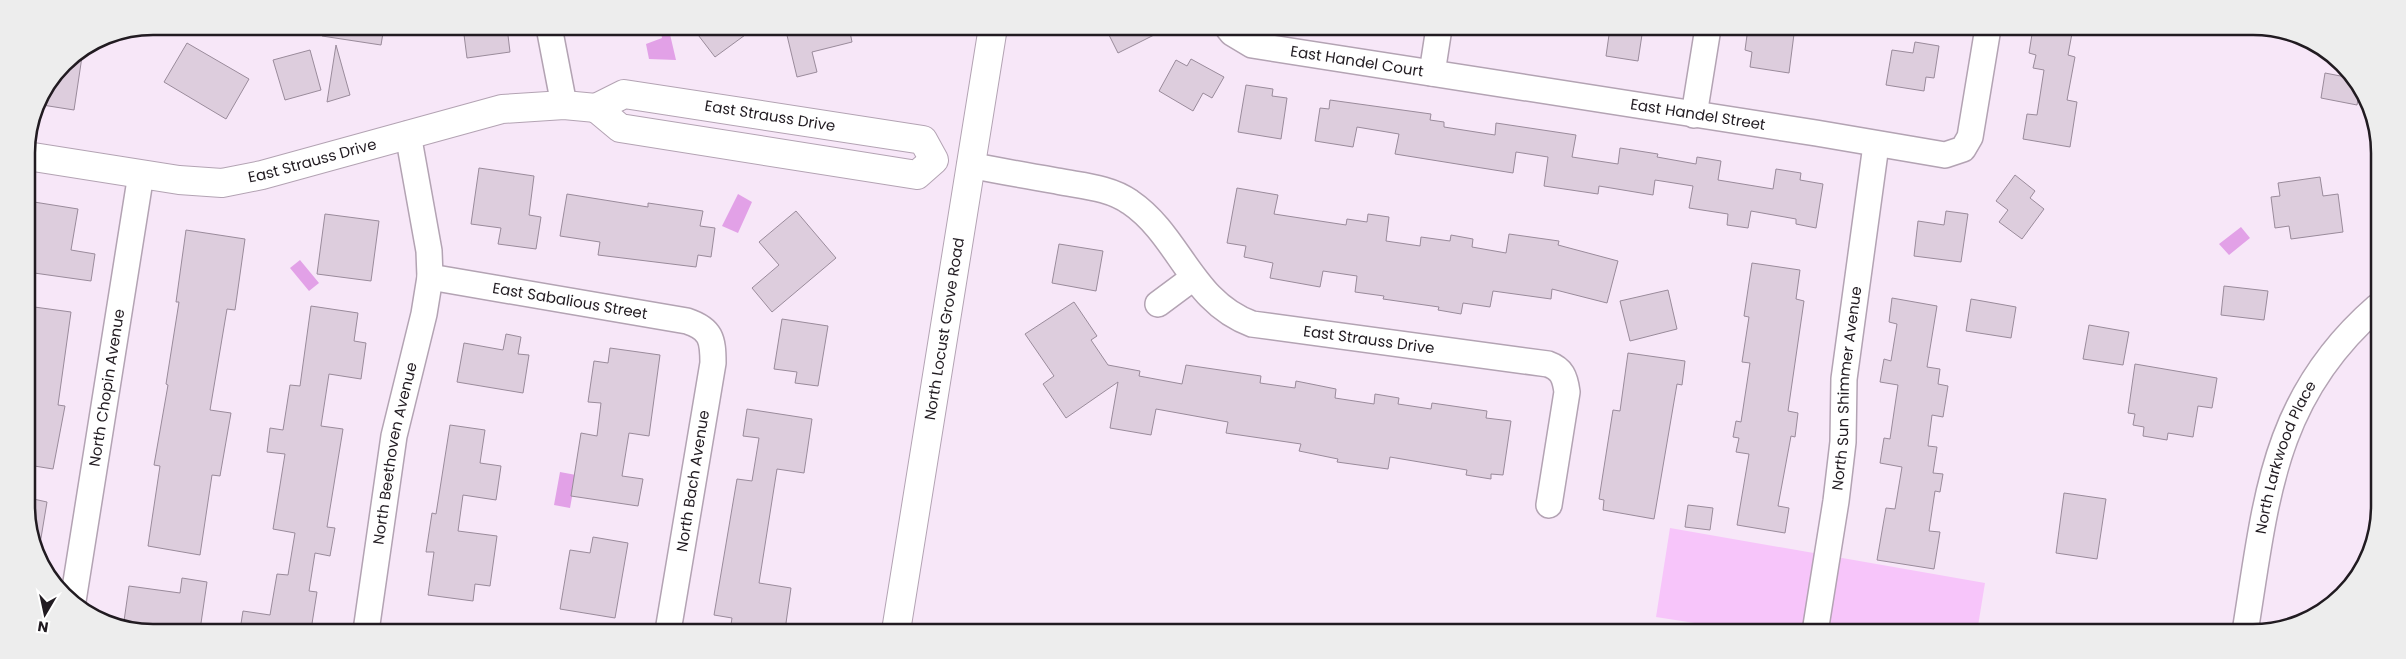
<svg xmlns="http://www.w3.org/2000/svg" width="2406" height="659" font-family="Poppins,sans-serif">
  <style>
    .green { fill: #f7c5fa }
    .water { fill: #e2a1e7 }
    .building { fill: #ddcddd; stroke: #9a8b9b }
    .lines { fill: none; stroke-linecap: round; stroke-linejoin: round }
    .minor-casing { stroke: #b3a3b3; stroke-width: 28 }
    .tertiary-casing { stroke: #b3a3b3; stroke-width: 30 }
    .secondary-casing { stroke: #b3a3b3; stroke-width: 30 }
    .minor { stroke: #fff; stroke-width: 25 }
    .tertiary { stroke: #fff; stroke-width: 28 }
    .secondary { stroke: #fff; stroke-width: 28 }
    .labels { text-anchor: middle; stroke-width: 4; stroke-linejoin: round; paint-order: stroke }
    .street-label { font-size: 15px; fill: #211b21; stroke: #fff }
    .rim { fill: none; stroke: #211b21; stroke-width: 2.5 }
  </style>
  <rect width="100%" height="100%" fill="#f7e7f8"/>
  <path class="green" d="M 1670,528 L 1985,583 L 1977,632 L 1752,632 L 1656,617 Z"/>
  <path class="water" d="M 669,30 L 676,60 L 649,59 L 646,44 L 662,38 L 661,32 Z
    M 738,194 L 752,202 L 738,233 L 722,226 Z
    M 2241,227 L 2250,238 L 2229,255 L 2219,244 Z
    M 300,260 L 319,283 L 309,291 L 290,268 Z
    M 560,472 L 576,475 L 570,508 L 554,505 Z"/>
  <path class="building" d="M 323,26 L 384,27 L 381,45 L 322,36 Z
    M 463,27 L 507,27 L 510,52 L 467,58 Z
    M 692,27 L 756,27 L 715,57 Z
    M 785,27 L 849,27 L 852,42 L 812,52 L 817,72 L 797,77 Z
    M 1105,27 L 1170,27 L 1118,53 Z
    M 1610,28 L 1643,28 L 1638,61 L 1606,56 Z
    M 1748,28 L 1775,28 L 1775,31 L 1794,34 L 1789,73 L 1750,67 L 1752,52 L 1745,50 Z
    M 2033,28 L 2073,28 L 2068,55 L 2075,57 L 2067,100 L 2077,102 L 2070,147 L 2023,139 L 2027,114 L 2037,115 L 2044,70 L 2033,68 L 2036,55 L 2029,53 Z
    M 1915,42 L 1939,46 L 1934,78 L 1926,77 L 1924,91 L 1886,85 L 1892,50 L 1913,53 Z
    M 187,43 L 249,79 L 226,119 L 164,82 Z
    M 336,45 L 350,95 L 327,102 Z
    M 83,50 L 74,110 L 36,104 L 64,63 Z
    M 310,50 L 321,90 L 285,100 L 273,60 Z
    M 1191,59 L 1224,77 L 1212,98 L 1203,93 L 1193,111 L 1159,91 L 1176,60 L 1187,66 Z
    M 2325,73 L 2351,78 L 2359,94 L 2357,105 L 2321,98 Z
    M 1246,85 L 1273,89 L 1272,96 L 1287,98 L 1281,139 L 1238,132 Z
    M 1330,100 L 1431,114 L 1430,120 L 1444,122 L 1444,127 L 1495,135 L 1496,123 L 1576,135 L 1572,157 L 1618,164 L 1620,148 L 1658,154 L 1657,157 L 1696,164 L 1697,157 L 1721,161 L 1718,180 L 1773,189 L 1776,169 L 1801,173 L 1800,180 L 1823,184 L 1816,228 L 1796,224 L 1796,219 L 1751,211 L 1748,228 L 1727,225 L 1728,214 L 1689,208 L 1693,186 L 1655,180 L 1653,195 L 1599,186 L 1598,194 L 1544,186 L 1548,157 L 1516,152 L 1513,173 L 1395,154 L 1399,134 L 1357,127 L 1353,147 L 1315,141 L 1320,108 L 1329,109 Z
    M 479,168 L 534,176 L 529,215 L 541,217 L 536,249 L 498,244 L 501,228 L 471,224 Z
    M 2015,175 L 2035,191 L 2030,198 L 2044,209 L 2022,239 L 1999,222 L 2008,210 L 1996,201 Z
    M 2320,177 L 2323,196 L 2338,194 L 2343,232 L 2291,239 L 2289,226 L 2275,228 L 2271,197 L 2280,196 L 2278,183 Z
    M 1237,188 L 1278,195 L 1274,214 L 1346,225 L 1347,219 L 1367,222 L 1368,214 L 1389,217 L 1386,241 L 1420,246 L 1421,237 L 1450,241 L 1451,235 L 1473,239 L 1472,247 L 1506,253 L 1509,234 L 1559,241 L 1558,245 L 1618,261 L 1607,303 L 1552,289 L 1551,299 L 1493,291 L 1490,307 L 1463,303 L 1461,314 L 1438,310 L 1439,307 L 1383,299 L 1384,296 L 1355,292 L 1357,276 L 1323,271 L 1320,287 L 1270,278 L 1273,263 L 1244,257 L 1246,246 L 1227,243 Z
    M 567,194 L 648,207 L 648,203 L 703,211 L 700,226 L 715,228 L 711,257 L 698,255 L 696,267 L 598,255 L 600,242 L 560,236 Z
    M 34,202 L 78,209 L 71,250 L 95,254 L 91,281 L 27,272 L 27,249 Z
    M 796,211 L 836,258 L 772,312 L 752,288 L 779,265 L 759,242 Z
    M 1946,211 L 1968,214 L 1961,262 L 1914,256 L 1918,221 L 1944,225 Z
    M 325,214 L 379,221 L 371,281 L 317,274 Z
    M 186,230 L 245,239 L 235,310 L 227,309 L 210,410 L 231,413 L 220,476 L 212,475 L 200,555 L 148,546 L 160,466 L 154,465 L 168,385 L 166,384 L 179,302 L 176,302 Z
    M 1059,244 L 1103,251 L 1096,291 L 1052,283 Z
    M 1752,263 L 1800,270 L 1796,299 L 1804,301 L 1788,411 L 1798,413 L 1795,437 L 1791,436 L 1778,506 L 1789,508 L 1785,533 L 1737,525 L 1749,454 L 1736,452 L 1739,438 L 1733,437 L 1736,421 L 1741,422 L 1750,363 L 1742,362 L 1749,317 L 1744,316 Z
    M 2224,286 L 2268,291 L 2264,320 L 2221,315 Z
    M 1668,290 L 1677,329 L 1630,341 L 1620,301 Z
    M 1892,298 L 1937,306 L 1927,367 L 1940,369 L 1938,384 L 1948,386 L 1943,417 L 1932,415 L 1928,446 L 1937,447 L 1933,473 L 1943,474 L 1940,492 L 1935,491 L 1929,531 L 1940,532 L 1934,569 L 1877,560 L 1886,508 L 1895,509 L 1902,467 L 1880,463 L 1884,438 L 1890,439 L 1898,385 L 1880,382 L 1884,359 L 1891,361 L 1897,324 L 1889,322 Z
    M 1971,299 L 2016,307 L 2011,338 L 1966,331 Z
    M 1074,302 L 1097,336 L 1091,340 L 1108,365 L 1140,371 L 1139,376 L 1182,384 L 1186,365 L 1261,376 L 1260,383 L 1295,388 L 1296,381 L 1336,389 L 1335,398 L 1374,404 L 1375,394 L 1399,398 L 1398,404 L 1431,409 L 1432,403 L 1487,411 L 1486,418 L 1511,421 L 1503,475 L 1491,474 L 1491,479 L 1466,475 L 1467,470 L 1390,457 L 1388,469 L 1337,462 L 1338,459 L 1299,451 L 1301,444 L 1226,433 L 1228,422 L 1156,409 L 1151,435 L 1110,428 L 1118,382 L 1066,418 L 1043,384 L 1054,376 L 1025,334 Z
    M 27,306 L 71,312 L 58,405 L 65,406 L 53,469 L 28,465 Z
    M 311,306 L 358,313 L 354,341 L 366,343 L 361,379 L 329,374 L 321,426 L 343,429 L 327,527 L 335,528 L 330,556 L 315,553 L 309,591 L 317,592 L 311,630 L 240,630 L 243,611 L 270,615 L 277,574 L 288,575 L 295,533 L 273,529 L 285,454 L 267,452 L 270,428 L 283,430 L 290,385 L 300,386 Z
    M 782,319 L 828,326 L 818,386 L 795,383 L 797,372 L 774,369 Z
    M 2089,325 L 2129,332 L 2123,365 L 2083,359 Z
    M 506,334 L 521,337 L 518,354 L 529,355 L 523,393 L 457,382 L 464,343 L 503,350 Z
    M 610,348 L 660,355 L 649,436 L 629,433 L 622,476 L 643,479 L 638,506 L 571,496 L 581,433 L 597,436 L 601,403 L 588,402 L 594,361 L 608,363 Z
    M 1628,353 L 1685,361 L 1682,385 L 1677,384 L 1654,519 L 1603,510 L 1604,500 L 1599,499 L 1613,410 L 1620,411 Z
    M 2135,364 L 2217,378 L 2212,408 L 2198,406 L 2193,437 L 2168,433 L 2167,440 L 2143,436 L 2144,427 L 2133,425 L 2135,414 L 2128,413 Z
    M 747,409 L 812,419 L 804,473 L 777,469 L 759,583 L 791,588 L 785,630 L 771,628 L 771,631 L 730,631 L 732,618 L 714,615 L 737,479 L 752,481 L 759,438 L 743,436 Z
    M 450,425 L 485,430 L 480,463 L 501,466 L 496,500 L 463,495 L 458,531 L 497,536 L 490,586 L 475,584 L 473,601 L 428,595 L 434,552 L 426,552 L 432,513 L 436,514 Z
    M 2064,493 L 2106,499 L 2097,559 L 2056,553 Z
    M 29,498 L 47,502 L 39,550 L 29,531 Z
    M 1688,505 L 1713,508 L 1710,530 L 1685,527 Z
    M 593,537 L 628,543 L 615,618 L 560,609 L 570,550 L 590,553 Z
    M 182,578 L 207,582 L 200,630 L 128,630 L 123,628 L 129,586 L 180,593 Z"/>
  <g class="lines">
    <defs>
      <g id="minor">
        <path d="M 549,27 L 564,105"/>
        <path id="s1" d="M 1228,28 L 1232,33 L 1252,45 L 1816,133 L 1945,155 L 1963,149 L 1970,137 L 1988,28"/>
        <path d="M 1432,73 L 1439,28"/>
        <path d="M 1694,115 L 1708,28"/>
        <path id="s2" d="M 970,165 C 999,171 1028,176 1057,181 C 1081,186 1109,187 1130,202 C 1180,236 1191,302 1252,324 L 1548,364 C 1562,369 1565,377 1567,392 L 1549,505"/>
        <path id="s3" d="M 430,277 L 687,321 C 711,329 713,339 713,363 L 668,631"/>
        <path d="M 1158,304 L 1193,278"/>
        <path id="s4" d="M 73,601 L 141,174"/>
        <path id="s5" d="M 366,631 L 394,436 L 424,314 L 430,277 L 429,251 L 408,134"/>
        <path id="s6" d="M 1815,632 L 1836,501 L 1843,442 L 1844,379 L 1876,145"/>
        <path id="s7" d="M 2245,632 C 2266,503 2271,399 2377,307"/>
      </g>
      <g id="tertiary">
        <path d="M 624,94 L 923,140 L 934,160 L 917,175 L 620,128 L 596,108 Z"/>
        <path id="s8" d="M 27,156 L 179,180 L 222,183 L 262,175 L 502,109 L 564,105 L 596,108"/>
      </g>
      <g id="secondary">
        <path id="s9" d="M 896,631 L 993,27"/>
      </g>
    </defs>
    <use href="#minor" class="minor-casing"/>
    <use href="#tertiary" class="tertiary-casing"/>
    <use href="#secondary" class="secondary-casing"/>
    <use href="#minor" class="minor"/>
    <use href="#tertiary" class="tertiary"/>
    <use href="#secondary" class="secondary"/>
  </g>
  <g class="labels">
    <g class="street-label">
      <text dy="5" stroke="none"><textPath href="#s1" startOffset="136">East Handel Court</textPath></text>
      <text dy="5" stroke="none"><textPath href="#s1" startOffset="481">East Handel Street</textPath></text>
      <text transform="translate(770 116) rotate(9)" y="5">East Strauss Drive</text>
      <text dy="5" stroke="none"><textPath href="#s8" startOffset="290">East Strauss Drive</textPath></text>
      <text dy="5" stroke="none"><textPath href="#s3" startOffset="142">East Sabalious Street</textPath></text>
      <text dy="5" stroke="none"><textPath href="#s9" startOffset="306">North Locust Grove Road</textPath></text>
      <text dy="5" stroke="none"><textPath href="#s2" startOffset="458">East Strauss Drive</textPath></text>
      <text dy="5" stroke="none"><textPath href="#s4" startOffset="216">North Chopin Avenue</textPath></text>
      <text dy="5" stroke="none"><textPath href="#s6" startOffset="246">North Sun Shimmer Avenue</textPath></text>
      <text dy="5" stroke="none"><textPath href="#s5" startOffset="180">North Beethoven Avenue</textPath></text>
      <text dy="5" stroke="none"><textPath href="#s7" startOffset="180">North Larkwood Place</textPath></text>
      <text transform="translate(693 481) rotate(-81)" y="5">North Bach Avenue</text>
    </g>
  </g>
  <path d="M0 0H2406V659H0ZM153 35H2253A118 118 0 0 1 2371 153V506A118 118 0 0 1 2253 624H153A118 118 0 0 1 35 506V153A118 118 0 0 1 153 35Z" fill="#ededed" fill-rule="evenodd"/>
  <path class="rim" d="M153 35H2253A118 118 0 0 1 2371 153V506A118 118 0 0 1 2253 624H153A118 118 0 0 1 35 506V153A118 118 0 0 1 153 35Z"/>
  <g transform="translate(45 614) rotate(189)" stroke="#ffffff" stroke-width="4" paint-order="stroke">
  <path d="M0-4L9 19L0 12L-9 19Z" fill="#211b21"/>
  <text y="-8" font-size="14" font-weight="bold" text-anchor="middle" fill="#211b21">N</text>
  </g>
</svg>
